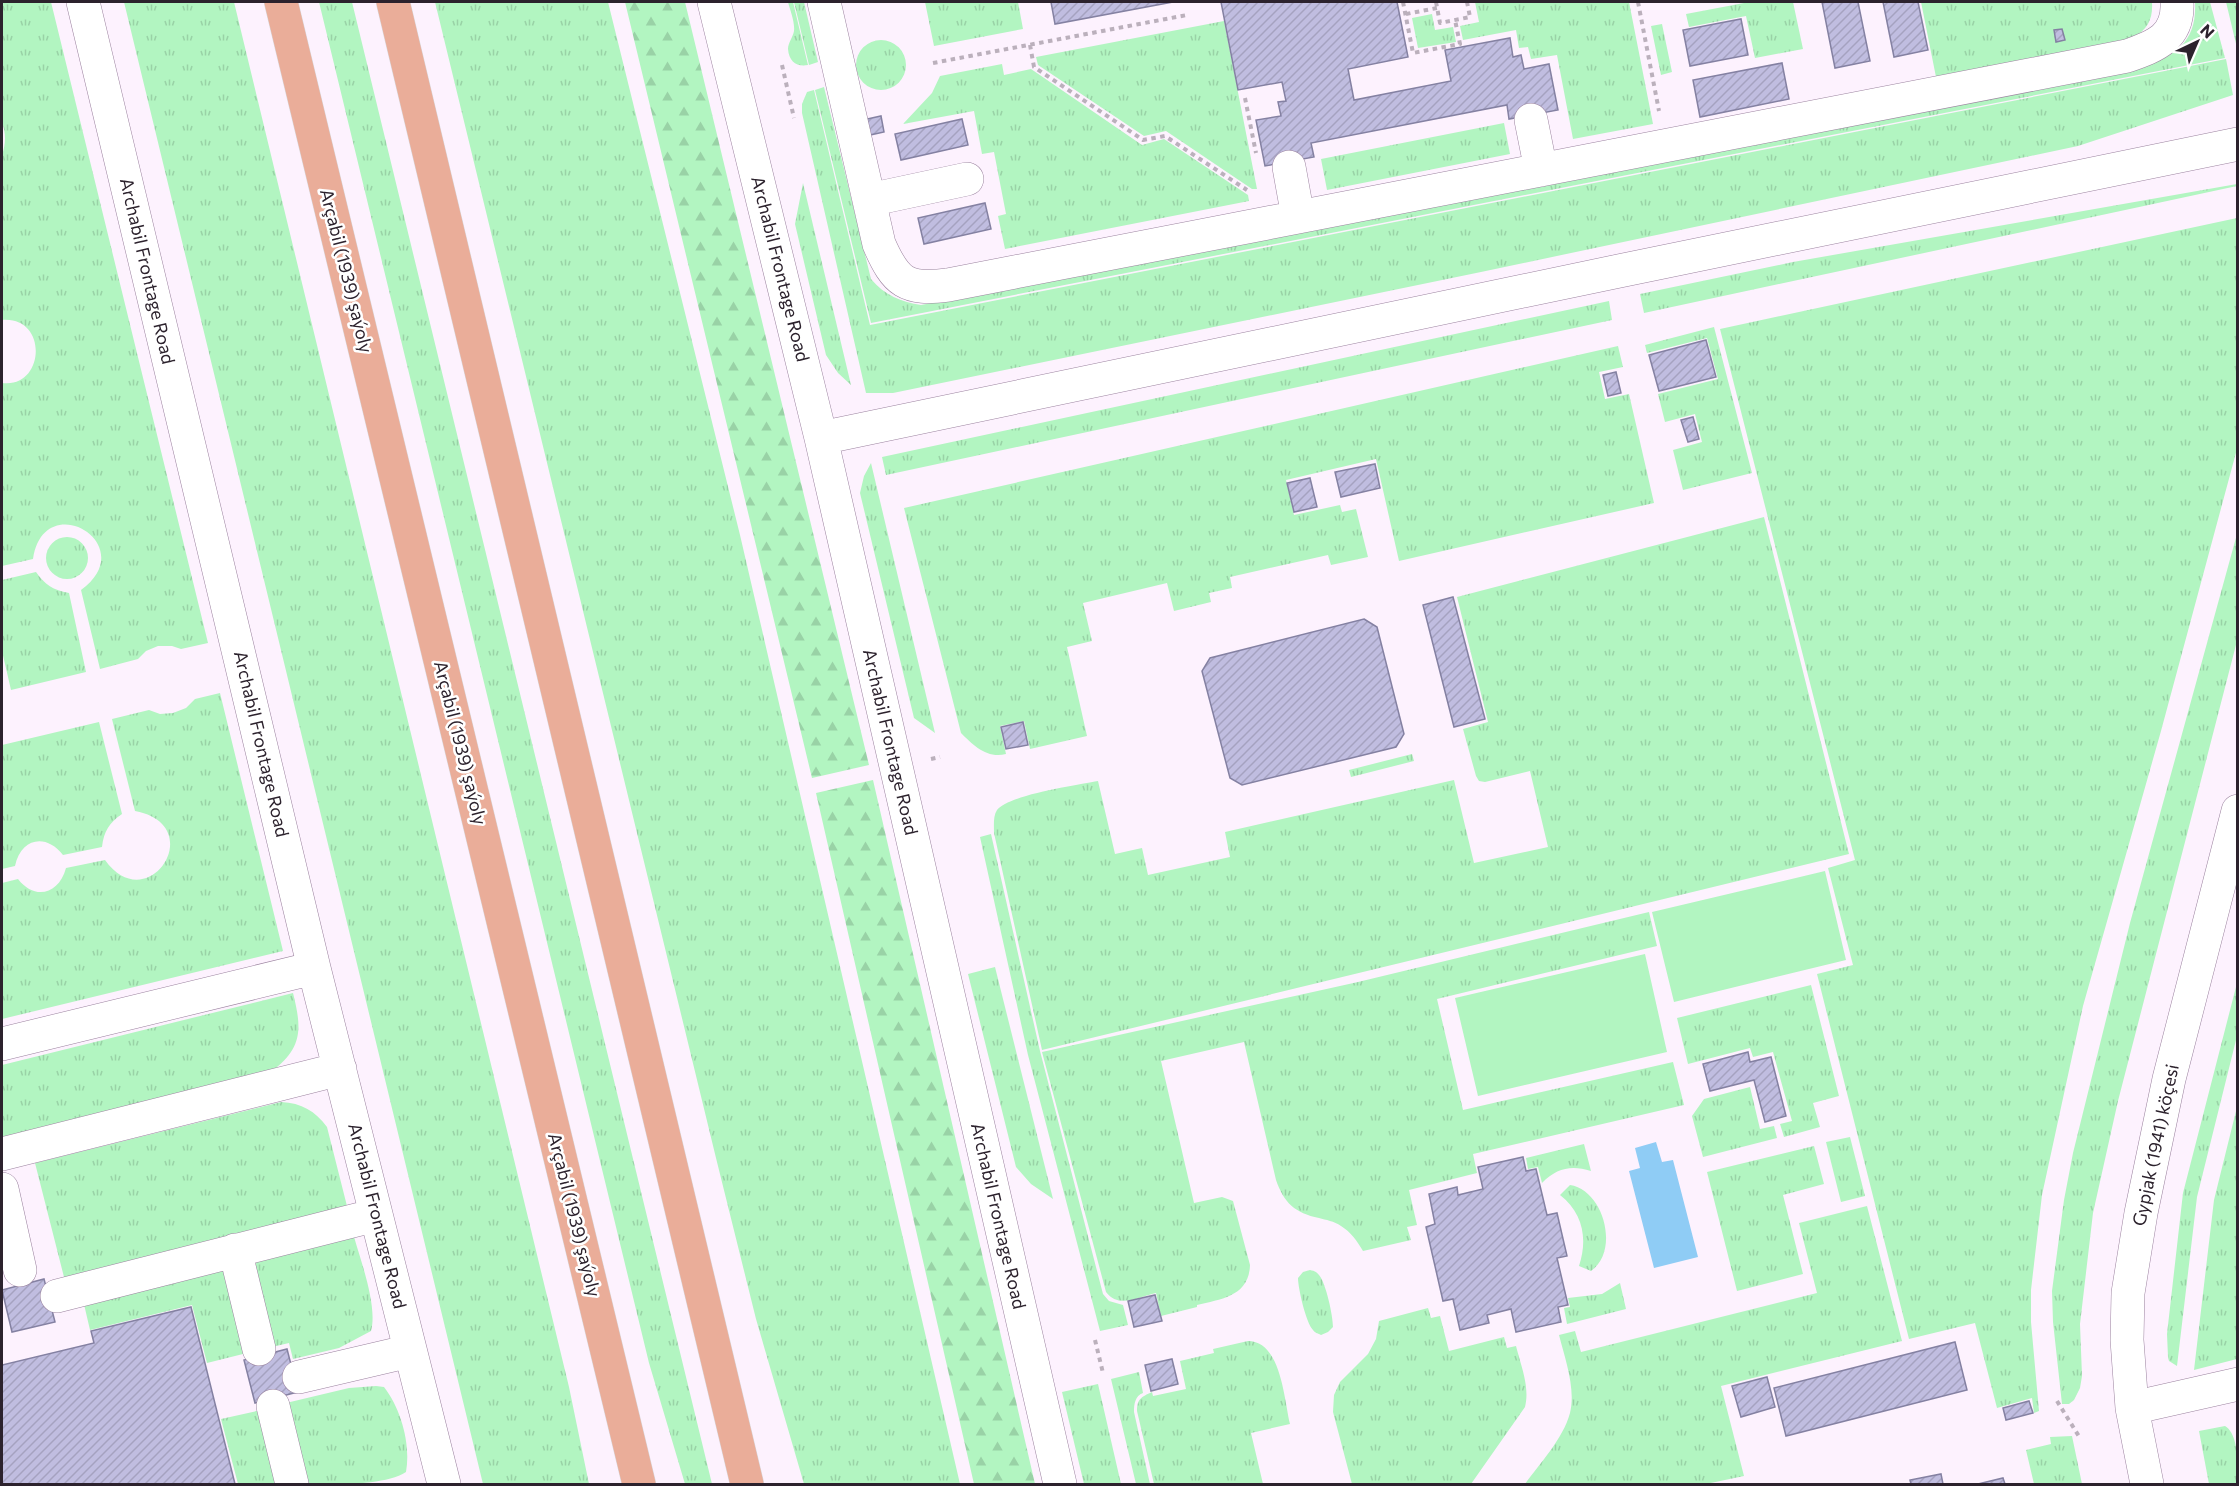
<svg xmlns="http://www.w3.org/2000/svg" width="2239" height="1486" font-family="Commissioner,sans-serif">
  <style>
    .grass { fill: url(#grass-tufts) }
    .forest { fill: url(#forest-firs) }
    .garden { fill: #b2f5c1 }
    .water { fill: #8fccf5 }
    .building { fill: url(#building-hatch); stroke: #8481a2; stroke-width: 1.5 }
    .lines { fill: none; stroke-linecap: round; stroke-linejoin: round }
    .minor-casing { stroke: #9b839f; stroke-width: 34 }
    .major-casing { stroke: #d9d7d9; stroke-width: 34 }
    .path { stroke: #bbb0bc; stroke-width: 4; stroke-dasharray: 4.5 4.5; stroke-linecap: butt }
    .minor { stroke: #fff; stroke-width: 33 }
    .major { stroke: #eaad99; stroke-width: 33 }
    .labels { text-anchor: middle; stroke-width: 5; stroke-linejoin: round; paint-order: stroke }
    .street-label { font-size: 18px; fill: #2c222d; stroke: #fff }
  </style>
  <defs>
    <pattern id="grass-tufts" width="24" height="20" patternUnits="userSpaceOnUse" patternTransform="scale(1.5)"><rect width="24" height="20" fill="#b2f5c1"/><path d="M3 7l-1-3M5 7V3M7 7l1-3M15 17l-1-3M17 17v-4M19 17l1-3" fill="none" stroke="#99d2a6"/></pattern>
    <pattern id="forest-firs" width="22" height="20" patternUnits="userSpaceOnUse" patternTransform="scale(1.5)"><rect width="22" height="20" fill="#b2f5c1"/><path d="M5 1l3.5 6h-7zM16 11l3.5 6h-7z" fill="#99d2a6"/></pattern>
    <pattern id="building-hatch" width="6" height="6" patternUnits="userSpaceOnUse" patternTransform="scale(1.5)"><rect width="6" height="6" fill="#c0bde0"/><path d="M-1 1l2-2M0 6l6-6M5 7l2-2" fill="none" stroke="#a5a2c0"/></pattern>
  </defs>
  <rect width="100%" height="100%" fill="#fdf2fe"/>
  <path class="grass" d="M 7,2 L 51,2 L 208,643 L 181,649 L 172,646 L 158,646 L 146,651 L 138,659 L 100,669 L 81,590 C 143,545 44,486 33,559 L 2,566 L 2,383 C 45,389 49,316 2,320 L 2,155 C 6,143 6,134 2,122 L 2,3 Z
    M 124,2 L 234,2 L 569,1387 L 589,1484 L 483,1484 Z
    M 319,2 L 352,2 L 712,1484 L 685,1484 L 649,1363 Z
    M 435,2 L 608,2 L 740,535 L 960,1484 L 804,1484 L 756,1319 L 716,1158 Z
    M 788,2 L 793,2 L 808,65 C 797,67 789,62 788,49 C 788,43 793,37 794,31 C 795,22 790,10 788,2 Z
    M 794,2 L 804,2 L 818,62 L 809,65 Z
    M 925,2 L 1019,2 L 1018,2 L 1023,29 L 934,46 Z
    M 1475,2 L 1629,2 L 1653,124 L 1573,139 L 1557,55 L 1531,59 L 1528,47 L 1519,48 L 1516,30 L 1463,40 L 1460,26 L 1479,22 Z
    M 1744,2 L 1793,2 L 1803,49 L 1755,58 L 1746,16 L 1689,27 L 1686,14 L 1744,3 Z
    M 1921,2 L 2152,2 C 2153,19 2148,29 2133,38 L 1936,77 Z
    M 2195,2 L 2210,2 L 2225,58 L 871,323 L 815,90 L 824,87 L 871,279 C 884,295 902,302 921,305 L 2142,67 C 2177,55 2197,41 2195,2 Z
    M 2226,2 L 2237,2 L 2237,48 Z
    M 1432,14 L 1435,30 L 1453,27 L 1456,42 L 1418,48 L 1412,18 Z
    M 1224,21 L 1257,189 L 1252,189 L 1166,131 L 1144,136 L 1038,65 L 1036,57 Z
    M 1662,24 L 1672,72 L 1661,75 L 1651,26 Z
    M856 65a25 25 0 1 1 50 0a25 25 0 1 1-50 0Z
    M 2226,59 L 2233,95 L 2078,146 L 1481,272 L 893,393 L 866,393 L 802,113 L 802,104 L 807,92 L 814,90 L 870,325 Z
    M 1002,64 L 1004,75 L 1031,69 L 1142,145 L 1164,139 L 1248,195 L 1249,201 L 1005,249 L 998,216 L 1006,214 L 994,152 L 982,154 L 974,111 L 903,124 L 932,93 L 940,76 Z
    M 1504,123 L 1510,154 L 1327,190 L 1321,159 Z
    M 803,183 L 851,385 L 838,373 L 826,355 L 795,224 Z
    M 2237,184 L 2237,186 L 1644,313 L 1640,294 L 1793,262 Z
    M 2237,218 L 2237,449 L 2161,731 L 2083,1006 L 2042,1195 L 2031,1290 L 2031,1322 L 2039,1411 L 2034,1413 L 2032,1398 L 1997,1408 L 1975,1323 L 1909,1339 L 1817,974 L 1853,965 L 1828,868 L 1855,860 L 1720,329 Z
    M 1609,301 L 1612,320 L 886,475 L 882,457 Z
    M 1714,327 L 1752,473 L 1683,490 L 1673,450 L 1702,442 L 1695,414 L 1665,422 L 1658,394 L 1718,379 L 1707,338 L 1647,353 L 1645,345 Z
    M 1618,346 L 1623,367 L 1599,372 L 1605,399 L 1629,394 L 1654,503 L 1399,561 L 1376,459 L 1286,480 L 1294,515 L 1340,505 L 1342,512 L 1356,509 L 1368,557 L 1331,565 L 1328,555 L 1230,577 L 1232,588 L 1209,593 L 1211,602 L 1174,611 L 1167,583 L 1083,603 L 1092,641 L 1067,647 L 1087,736 L 1030,749 L 1024,721 L 1000,726 L 1006,754 C 987,759 973,745 961,733 L 904,508 Z
    M 871,463 L 935,733 L 914,718 L 860,493 L 864,476 Z
    M 1764,517 L 1849,854 L 1042,1050 L 994,833 C 994,826 993,816 997,810 C 1008,795 1077,785 1098,781 L 1115,854 L 1142,848 L 1148,875 L 1230,857 L 1225,832 L 1454,780 L 1474,863 L 1548,847 L 1530,771 L 1485,782 L 1479,781 L 1476,776 L 1463,729 L 1488,722 L 1457,597 Z
    M 2237,534 L 2237,641 L 2118,1101 L 2093,1213 L 2080,1324 L 2082,1376 L 2080,1388 L 2074,1400 L 2069,1404 L 2062,1404 L 2053,1322 L 2052,1291 L 2064,1200 L 2073,1153 L 2130,923 Z
    M46 558a21 21 0 1 1 42 0a21 21 0 1 1-42 0Z
    M 36,572 C 45,585 53,590 69,593 L 86,672 L 11,690 L 2,651 L 2,580 Z
    M 220,693 L 283,951 L 2,1019 L 2,883 L 18,879 C 35,901 59,894 66,868 L 105,860 C 148,920 210,825 135,811 L 112,719 L 149,710 L 160,714 L 173,713 L 186,708 L 195,699 Z
    M 99,722 L 122,814 C 109,823 104,831 102,847 L 63,855 C 46,833 21,838 15,866 L 2,869 L 2,745 Z
    M 1412,754 L 1414,761 L 1351,777 L 1349,770 Z
    M 991,834 L 1040,1051 L 1103,1294 L 1109,1301 L 1123,1305 L 1128,1325 L 1100,1331 L 1028,1055 L 980,837 Z
    M 1649,912 L 1657,946 L 1437,999 L 1463,1110 L 1673,1062 L 1684,1105 L 1473,1154 L 1477,1173 L 1409,1190 L 1417,1225 L 1407,1227 L 1411,1240 L 1363,1251 C 1357,1241 1351,1232 1341,1226 C 1334,1221 1326,1220 1319,1218 C 1295,1213 1284,1203 1276,1180 L 1244,1042 L 1161,1061 L 1194,1203 L 1222,1197 L 1233,1201 L 1250,1265 C 1249,1296 1222,1299 1197,1305 L 1197,1307 L 1161,1316 L 1156,1293 C 1138,1297 1119,1309 1106,1292 L 1042,1052 L 1358,982 Z
    M 995,967 L 1053,1199 L 1031,1184 L 1016,1167 L 968,974 Z
    M 2237,983 L 2237,1036 L 2197,1197 L 2177,1366 L 2169,1361 L 2168,1357 L 2167,1334 L 2183,1193 Z
    M 1811,985 L 1839,1096 L 1813,1103 L 1820,1127 L 1784,1137 L 1780,1124 L 1792,1121 L 1773,1052 L 1753,1057 L 1750,1048 L 1688,1064 L 1677,1018 Z
    M 293,993 C 302,1029 303,1048 271,1072 L 2,1138 L 2,1065 Z
    M 1750,1087 L 1760,1129 L 1774,1126 L 1777,1138 L 1703,1157 L 1692,1116 L 1704,1099 Z
    M 281,1102 C 302,1103 315,1111 327,1127 L 348,1210 L 65,1281 L 35,1163 Z
    M 2237,1107 L 2237,1359 L 2194,1370 L 2214,1200 Z
    M 1850,1137 L 1865,1196 L 1841,1202 L 1826,1142 Z
    M 1584,1144 L 1591,1171 C 1571,1165 1557,1168 1542,1183 L 1538,1167 L 1528,1169 L 1526,1158 Z
    M 1814,1146 L 1824,1184 L 1783,1195 L 1803,1274 L 1737,1291 L 1707,1172 Z
    M 1570,1185 C 1604,1190 1620,1251 1591,1271 L 1579,1266 C 1588,1239 1583,1213 1560,1195 Z
    M 1867,1206 L 1902,1341 L 1721,1386 L 1744,1476 L 1706,1484 L 1525,1484 C 1540,1463 1563,1439 1570,1413 C 1576,1388 1565,1359 1559,1335 L 1575,1331 L 1581,1352 L 1817,1293 L 1799,1223 Z
    M 353,1233 C 360,1259 378,1306 371,1331 L 339,1348 L 293,1359 L 289,1343 L 272,1347 L 249,1258 Z
    M 225,1264 L 247,1353 L 207,1363 L 192,1305 L 90,1330 L 83,1300 Z
    M 1310,1270 C 1314,1271 1316,1271 1319,1275 C 1326,1283 1333,1316 1333,1327 L 1328,1332 L 1321,1335 C 1317,1333 1315,1333 1313,1330 C 1306,1323 1298,1288 1298,1278 L 1303,1272 Z
    M 1620,1283 L 1626,1309 L 1567,1324 L 1564,1308 L 1570,1307 L 1568,1298 L 1602,1294 Z
    M 1428,1308 L 1431,1318 L 1440,1316 L 1449,1351 L 1504,1337 L 1507,1348 L 1516,1346 C 1521,1366 1530,1387 1525,1407 L 1471,1484 L 1352,1484 L 1333,1412 L 1334,1395 L 1340,1382 L 1368,1354 L 1376,1339 L 1379,1321 Z
    M 1248,1341 C 1281,1341 1284,1399 1290,1424 L 1251,1433 L 1263,1484 L 1154,1484 L 1137,1411 C 1137,1399 1141,1397 1152,1392 L 1153,1396 L 1186,1389 L 1180,1361 L 1214,1353 L 1213,1349 Z
    M 1139,1372 L 1143,1393 C 1135,1396 1134,1404 1134,1412 L 1150,1484 L 1136,1484 L 1111,1379 Z
    M 1098,1384 L 1121,1484 L 1084,1484 L 1062,1392 Z
    M 376,1386 L 384,1387 C 401,1409 411,1444 406,1472 C 384,1486 335,1484 306,1484 L 286,1403 L 349,1388 Z
    M 261,1410 L 280,1484 L 238,1484 L 221,1419 Z
    M 2225,1426 C 2239,1434 2238,1466 2237,1484 L 2209,1484 L 2199,1431 Z
    M 2072,1436 L 2082,1484 L 2034,1484 L 2026,1450 L 2051,1444 L 2050,1437 Z"/>
  <path class="forest" d="M 625,2 L 685,2 L 869,765 L 812,778 Z
    M 873,780 L 1035,1484 L 974,1484 L 816,793 Z"/>
  <path class="garden" d="M 1825,871 L 1846,960 L 1674,1002 L 1652,912 Z
    M 1645,954 L 1667,1052 L 1478,1096 L 1455,998 Z"/>
  <path class="water" d="M 1656,1142 L 1662,1162 L 1673,1160 L 1698,1257 L 1654,1268 L 1629,1171 L 1640,1168 L 1635,1148 Z"/>
  <path class="building" d="M 1051,2 L 1173,2 L 1055,24 Z
    M 1221,2 L 1397,2 L 1408,57 L 1348,69 L 1354,100 L 1451,81 L 1445,50 L 1510,38 L 1513,57 L 1521,55 L 1524,69 L 1549,64 L 1558,110 L 1509,119 L 1507,105 L 1311,143 L 1314,157 L 1265,166 L 1256,120 L 1281,116 L 1278,102 L 1286,101 L 1282,82 L 1238,90 Z
    M 1822,2 L 1858,2 L 1870,61 L 1835,68 Z
    M 1883,2 L 1918,2 L 1928,50 L 1894,57 Z
    M 1741,19 L 1748,55 L 1690,66 L 1683,30 Z
    M 2062,29 L 2065,40 L 2056,42 L 2054,30 Z
    M 1782,63 L 1789,99 L 1700,117 L 1693,80 Z
    M 881,116 L 884,132 L 870,135 L 867,119 Z
    M 962,119 L 968,145 L 901,160 L 895,134 Z
    M 985,203 L 991,229 L 924,244 L 918,218 Z
    M 1706,340 L 1716,377 L 1659,391 L 1649,355 Z
    M 1616,372 L 1621,393 L 1608,396 L 1603,375 Z
    M 1693,417 L 1699,439 L 1688,442 L 1681,420 Z
    M 1375,464 L 1380,488 L 1341,497 L 1335,472 Z
    M 1310,478 L 1317,507 L 1294,512 L 1287,483 Z
    M 1453,597 L 1485,719 L 1454,727 L 1423,605 Z
    M 1364,619 L 1377,627 L 1404,734 L 1396,747 L 1242,785 L 1230,778 L 1202,671 L 1210,658 Z
    M 1023,722 L 1028,745 L 1006,749 L 1001,727 Z
    M 1748,1052 L 1750,1062 L 1771,1057 L 1786,1116 L 1765,1122 L 1754,1080 L 1710,1091 L 1703,1064 Z
    M 1523,1157 L 1526,1171 L 1536,1169 L 1547,1215 L 1557,1213 L 1567,1256 L 1557,1258 L 1568,1305 L 1558,1307 L 1561,1322 L 1516,1332 L 1511,1309 L 1487,1315 L 1489,1323 L 1460,1330 L 1453,1299 L 1443,1301 L 1426,1227 L 1435,1224 L 1429,1194 L 1457,1187 L 1458,1195 L 1483,1189 L 1478,1167 Z
    M 44,1279 L 55,1322 L 12,1332 L 2,1290 Z
    M 1155,1295 L 1162,1321 L 1134,1327 L 1128,1301 Z
    M 191,1307 L 235,1484 L 2,1484 L 2,1365 L 94,1343 L 91,1331 Z
    M 1955,1342 L 1967,1390 L 1786,1436 L 1774,1388 Z
    M 287,1349 L 298,1392 L 255,1403 L 244,1360 Z
    M 1172,1359 L 1178,1384 L 1151,1391 L 1145,1365 Z
    M 1767,1377 L 1775,1407 L 1741,1417 L 1732,1386 Z
    M 2029,1401 L 2033,1413 L 2006,1420 L 2003,1408 Z
    M 1941,1474 L 1943,1484 L 1911,1484 L 1910,1480 Z
    M 2003,1478 L 2005,1484 L 1978,1484 Z"/>
  <g class="lines">
    <defs>
      <path id="minor" d="M 83,2 L 314,968 L 444,1484
        M 714,2 L 821,438 L 1060,1484
        M 824,2 L 879,244 C 896,283 906,290 948,285 L 2127,56 C 2156,46 2179,37 2177,2
        M 1531,120 L 1541,170
        M 1289,167 L 1298,217
        M 869,200 L 967,179
        M 821,438 L 1619,271 L 2238,144
        M 2,1044 L 314,968
        M 2,1154 L 340,1069
        M 2,1189 L 20,1270
        M 235,1250 L 259,1349
        M 57,1296 L 376,1215
        M 299,1377 L 410,1351
        M 273,1406 L 292,1484
        M 2132,1408 L 2238,1384
        M 2147,1484 L 2132,1408 L 2127,1340 L 2128,1293 L 2141,1213 L 2169,1079 L 2238,811"/>
      <path id="major" d="M 281,2 L 639,1484
        M 393,2 L 747,1484"/>
    </defs>
    <use href="#minor" class="minor-casing"/>
    <use href="#major" class="major-casing"/>
    <path class="path" d="M 1403,2 L 1413,53 L 1460,44 L 1455,20
      M 1436,2 L 1440,23 L 1470,17 L 1467,2
      M 1638,2 L 1659,111
      M 1406,14 L 1437,8
      M 1030,45 L 1034,67 L 1143,140 L 1165,136 L 1247,190
      M 933,63 L 1187,15
      M 782,65 L 794,118
      M 1245,98 L 1256,153
      M 931,759 L 940,757
      M 1095,1340 L 1103,1373
      M 2057,1401 L 2080,1438"/>
    <use href="#minor" class="minor"/>
    <use href="#major" class="major"/>
  </g>
  <g class="labels">
    <g class="street-label">
      <text transform="translate(780 269) rotate(76)" y="6">Archabil Frontage Road</text>
      <text transform="translate(147 271) rotate(77)" y="6">Archabil Frontage Road</text>
      <text transform="translate(346 271) rotate(76)" y="6">Arçabil (1939) şaýoly</text>
      <text transform="translate(890 742) rotate(77)" y="6">Archabil Frontage Road</text>
      <text transform="translate(460 743) rotate(76)" y="6">Arçabil (1939) şaýoly</text>
      <text transform="translate(261 744) rotate(77)" y="6">Archabil Frontage Road</text>
      <text transform="translate(2156 1145) rotate(-78)" y="6">Gypjak (1941) köçesi</text>
      <text transform="translate(574 1215) rotate(76)" y="6">Arçabil (1939) şaýoly</text>
      <text transform="translate(377 1216) rotate(76)" y="6">Archabil Frontage Road</text>
      <text transform="translate(998 1216) rotate(77)" y="6">Archabil Frontage Road</text>
    </g>
  </g>
  <rect width="2239" height="1486" fill="none" stroke="#2c222d" stroke-width="6"/>
  <g transform="translate(2197 42) rotate(44)" stroke="#ffffff" stroke-width="4.5" paint-order="stroke">
  <path d="M0-4.5L10 22L0 15L-10 22Z" fill="#2c222d"/>
  <text y="-9" font-size="16" font-weight="bold" text-anchor="middle" fill="#2c222d">N</text>
  </g>
</svg>
